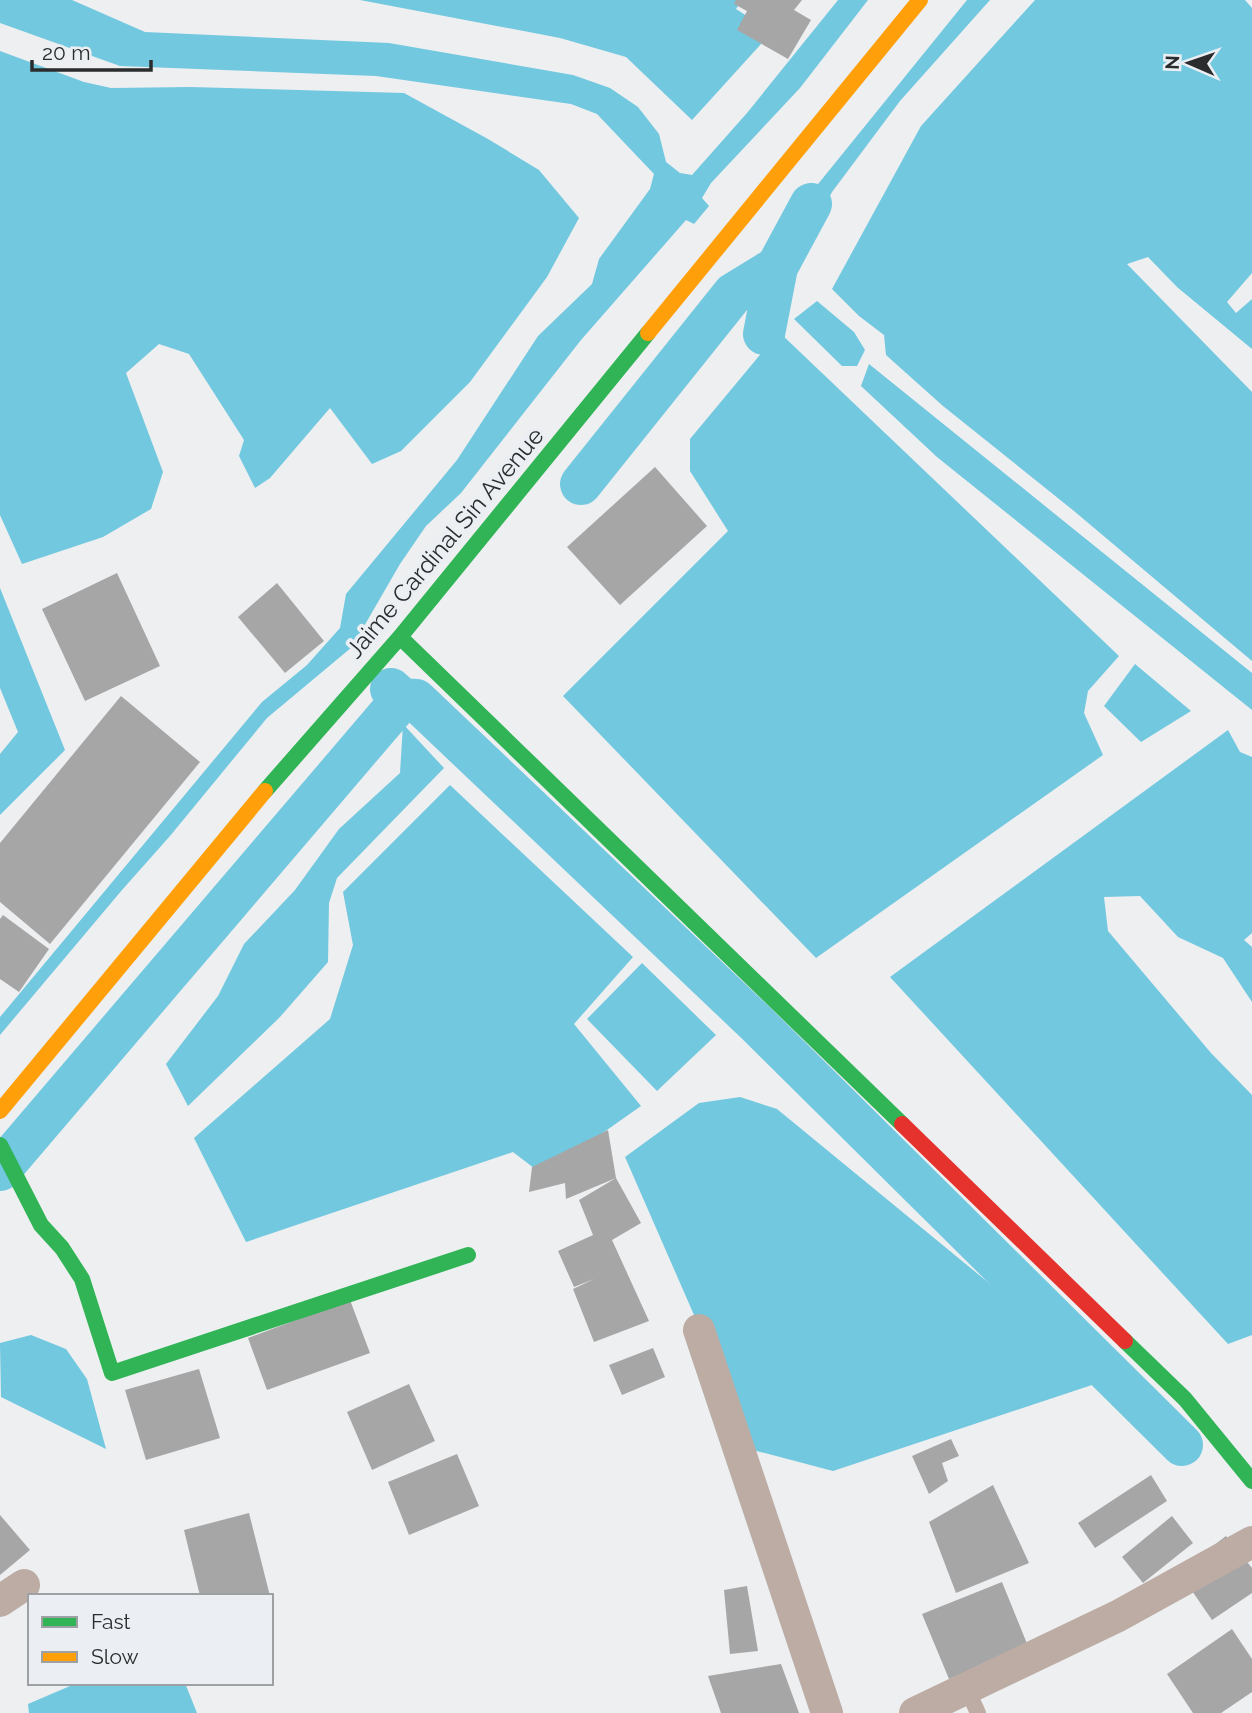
<svg xmlns="http://www.w3.org/2000/svg" width="1252" height="1713" font-family="Raleway,sans-serif">
  <style>
    .water { fill: #72c8df }
    .lines { fill: none; stroke-linecap: round; stroke-linejoin: round }
    .canal { stroke: #72c8df; stroke-width: 42 }
    .building { fill: #a6a6a7 }
    .lane { stroke: #bcaca4; stroke-width: 16 }
    .street { stroke: #bcaca4; stroke-width: 32 }
    .fast { stroke: #30b455; stroke-width: 16 }
    .slow { stroke: #ff9f0a; stroke-width: 16 }
    .jam { stroke: #e5322d; stroke-width: 16 }
    .labels { text-anchor: middle; stroke-width: 7; stroke-linejoin: round; paint-order: stroke }
    .street-label { font-size: 24px; fill: #2b2c2e; stroke: #ebeff3 }
  </style>
  <rect width="100%" height="100%" fill="#edeff1"/>
  <path class="water" d="M 0,0 L 72,0 L 145,32 L 389,43 L 573,75 L 610,88 L 638,107 L 659,134 L 666,162 L 680,173 L 692,175 L 747,113 L 838,0 L 868,0 L 800,88 L 711,183 L 702,198 L 709,206 L 694,224 L 686,220 L 581,340 L 461,493 L 426,526 L 400,564 L 352,647 L 267,718 L 170,836 L 122,890 L 0,1035 L 0,1017 L 262,702 L 307,665 L 340,628 L 346,594 L 457,460 L 538,336 L 592,284 L 599,259 L 650,189 L 654,174 L 597,114 L 571,104 L 376,76 L 120,66 L 0,23 Z
    M 360,0 L 742,0 L 736,9 L 772,32 L 692,120 L 626,57 L 560,38 Z
    M 967,0 L 990,0 L 900,101 L 832,192 L 796,265 L 770,246 L 781,238 L 793,215 Z
    M 1035,0 L 1245,0 L 1252,8 L 1252,273 L 1227,302 L 1236,313 L 1252,299 L 1252,349 L 1177,287 L 1148,257 L 1127,264 L 1252,392 L 1252,661 L 1074,511 L 943,406 L 886,355 L 884,335 L 859,316 L 832,289 L 921,126 Z
    M 0,51 L 84,82 L 111,88 L 190,87 L 404,93 L 488,139 L 539,170 L 579,218 L 547,277 L 470,382 L 401,451 L 372,464 L 330,408 L 270,478 L 255,488 L 239,456 L 244,440 L 189,354 L 159,344 L 126,373 L 163,472 L 151,509 L 103,537 L 22,564 L 0,515 Z
    M 817,301 L 854,332 L 865,350 L 857,366 L 842,366 L 794,319 Z
    M 779,332 L 1119,656 L 1088,691 L 1084,713 L 1103,755 L 816,958 L 563,696 L 728,531 L 690,471 L 690,439 Z
    M 869,364 L 1252,673 L 1252,710 L 937,457 L 861,386 Z
    M 0,588 L 65,750 L 0,815 L 0,754 L 18,732 L 0,688 Z
    M 1135,664 L 1191,711 L 1141,742 L 1104,706 Z
    M 403,724 L 444,768 L 337,878 L 329,903 L 328,962 L 280,1017 L 188,1106 L 166,1064 L 218,996 L 244,944 L 295,890 L 339,829 L 400,773 Z
    M 1228,730 L 1240,752 L 1252,757 L 1252,933 L 1244,940 L 1252,947 L 1252,1002 L 1223,958 L 1178,937 L 1140,896 L 1104,897 L 1108,931 L 1211,1053 L 1252,1095 L 1252,1335 L 1228,1344 L 890,977 Z
    M 450,785 L 633,957 L 574,1024 L 641,1106 L 543,1175 L 513,1152 L 246,1242 L 194,1138 L 330,1019 L 353,945 L 343,892 Z
    M 642,963 L 716,1035 L 657,1091 L 587,1019 Z
    M 740,1097 L 777,1109 L 1107,1380 L 833,1471 L 753,1450 L 625,1157 L 699,1103 Z
    M 31,1335 L 66,1349 L 87,1379 L 106,1449 L 1,1397 L 0,1343 Z
    M 77,1683 L 185,1683 L 197,1713 L 29,1713 L 28,1704 Z"/>
  <g class="lines">
    <path class="canal" d="M 764,334 L 777,267 L 811,204
      M 581,484 L 733,294 L 777,267
      M 391,689 L 402,699 L 416,700 L 756,1023 L 1182,1445
      M 0,1170 L 402,699"/>
  </g>
  <path class="building" d="M 736,0 L 802,0 L 794,10 L 811,20 L 788,59 L 737,30 L 747,11 L 734,4 Z
    M 655,467 L 707,526 L 620,605 L 567,547 Z
    M 117,573 L 160,666 L 85,701 L 42,609 Z
    M 277,583 L 324,641 L 285,673 L 238,617 Z
    M 121,696 L 200,762 L 50,944 L 0,902 L 0,843 Z
    M 3,915 L 49,949 L 19,992 L 0,979 L 0,919 Z
    M 608,1130 L 616,1178 L 566,1199 L 565,1183 L 529,1192 L 532,1167 Z
    M 616,1178 L 641,1223 L 612,1240 L 649,1321 L 594,1342 L 573,1289 L 594,1279 L 574,1287 L 558,1251 L 593,1235 L 579,1200 Z
    M 350,1300 L 370,1353 L 267,1390 L 248,1338 Z
    M 653,1348 L 665,1377 L 622,1395 L 609,1365 Z
    M 199,1369 L 220,1438 L 146,1460 L 125,1390 Z
    M 409,1384 L 435,1441 L 372,1470 L 347,1412 Z
    M 951,1439 L 959,1456 L 942,1463 L 948,1481 L 929,1494 L 912,1456 Z
    M 457,1454 L 479,1506 L 409,1535 L 388,1482 Z
    M 1151,1475 L 1167,1501 L 1095,1548 L 1078,1523 Z
    M 993,1485 L 1029,1563 L 956,1593 L 929,1522 Z
    M 249,1513 L 270,1596 L 200,1596 L 184,1530 Z
    M 0,1515 L 30,1550 L 0,1575 Z
    M 1172,1516 L 1193,1543 L 1143,1583 L 1122,1557 Z
    M 1226,1536 L 1252,1568 L 1252,1593 L 1212,1620 L 1179,1572 Z
    M 1002,1582 L 1028,1646 L 949,1679 L 922,1614 Z
    M 747,1586 L 758,1651 L 730,1654 L 724,1590 Z
    M 1232,1629 L 1252,1659 L 1252,1692 L 1221,1713 L 1193,1713 L 1167,1674 Z
    M 781,1664 L 799,1713 L 721,1713 L 708,1676 Z"/>
  <g class="lines">
    <path class="lane" d="M 967,1689 L 978,1713"/>
    <path class="street" d="M 699,1330 L 827,1713
      M 0,1601 L 24,1585
      M 915,1713 L 1118,1616 L 1252,1542"/>
    <path class="fast" d="M 400,637 L 902,1124
      M 265,791 L 400,637 L 648,333
      M 0,1145 L 41,1225 L 62,1248 L 82,1279 L 112,1373 L 468,1255
      M 1125,1341 L 1185,1399 L 1252,1481"/>
    <path class="slow" d="M 648,333 L 920,0
      M 0,1111 L 265,791"/>
    <path class="jam" d="M 902,1124 L 1125,1341"/>
  </g>
  <g class="labels">
    <g class="street-label">
      <text transform="translate(445 543) rotate(-50)" y="8">Jaime Cardinal Sin Avenue</text>
    </g>
  </g>
  <rect x="28" y="1594" width="245" height="91" fill="#ebeff3" stroke="#9ea1a4" stroke-width="2"/>
  <rect x="42" y="1617" width="35" height="10" fill="#30b455" stroke="#9ea1a4" stroke-width="2"/>
  <text x="91" y="1629" font-size="21" fill="#2b2c2e">Fast</text>
  <rect x="42" y="1652" width="35" height="10" fill="#ff9f0a" stroke="#9ea1a4" stroke-width="2"/>
  <text x="91" y="1664" font-size="21" fill="#2b2c2e">Slow</text>
  <g transform="translate(1189 63) rotate(272)" stroke="#ebeff3" stroke-width="5" paint-order="stroke">
  <path d="M0-5L12 26L0 18L-12 26Z" fill="#2b2c2e"/>
  <text y="-10" font-size="19" font-weight="bold" text-anchor="middle" fill="#2b2c2e">N</text>
  </g>
  <path d="M32 60v10h119v-10" fill="none" stroke="#2b2c2e" stroke-width="3.5"/>
  <text x="42" y="60" font-size="21" fill="#2b2c2e" stroke="#ebeff3" stroke-width="5" paint-order="stroke">20 m</text>
</svg>
